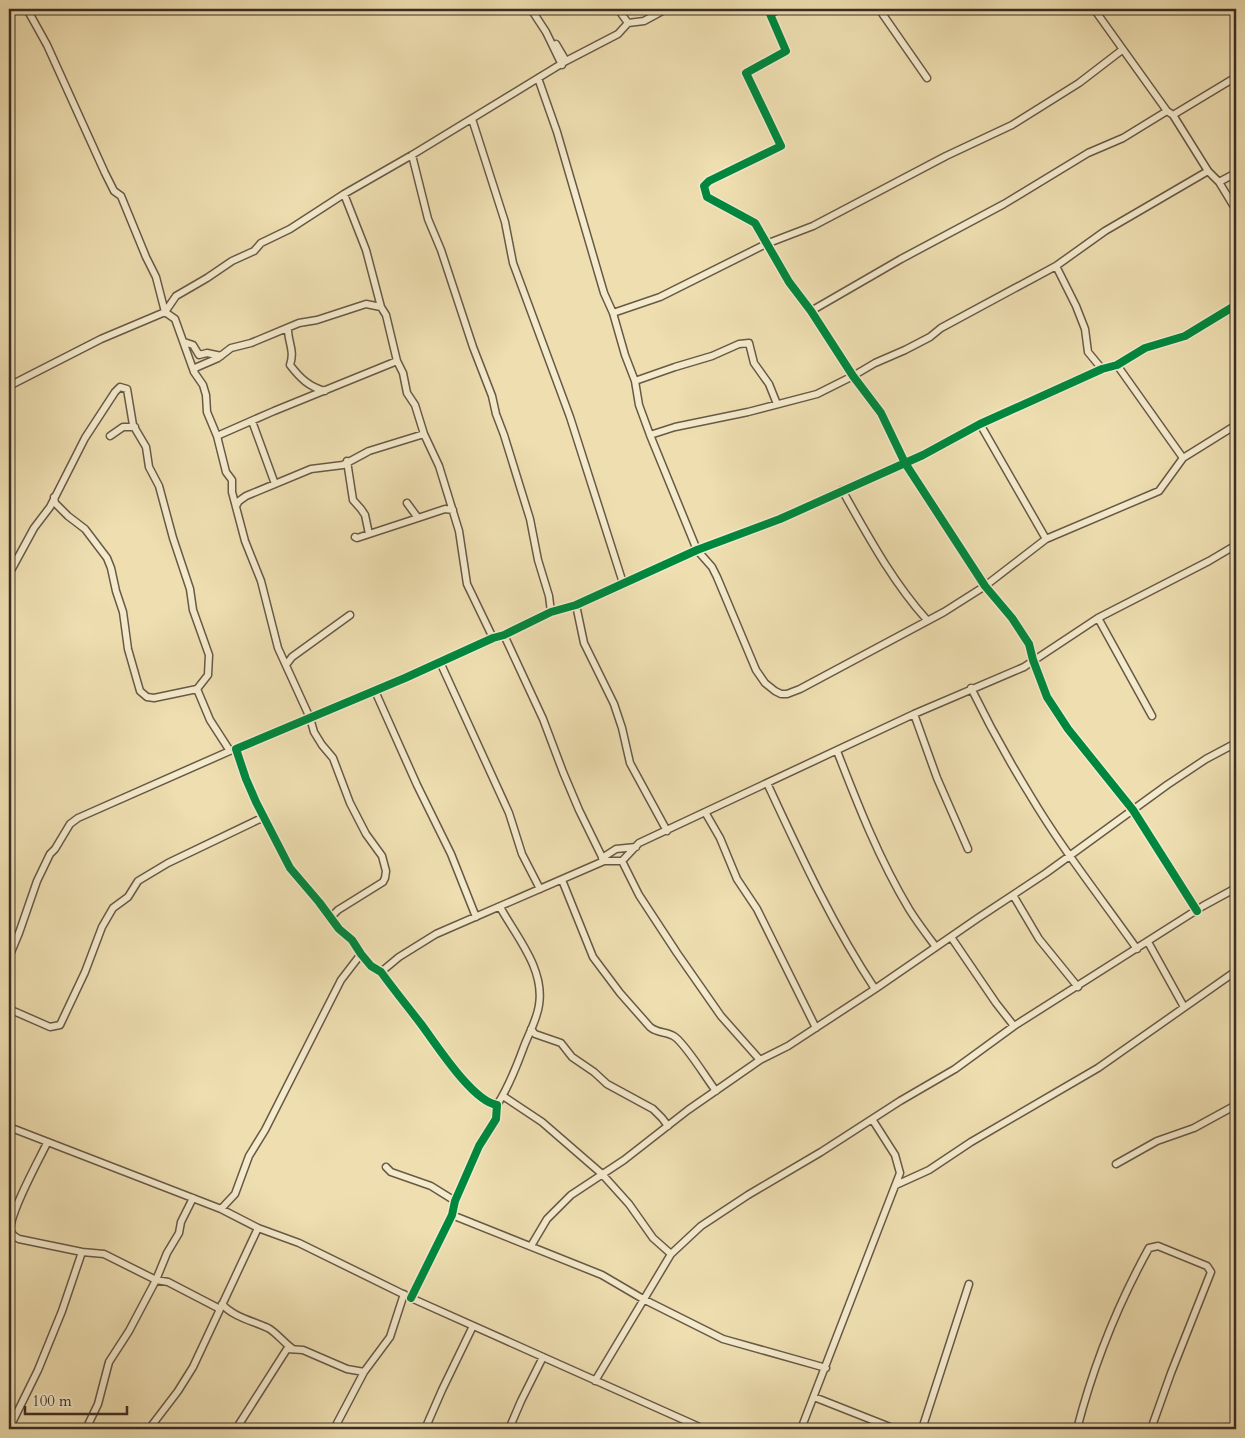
<svg xmlns="http://www.w3.org/2000/svg" width="1245" height="1438" font-family="Cardo,serif">
  <style>
    .lines { fill: none; stroke-linecap: round; stroke-linejoin: round }
    .street-casing { stroke: #675947; stroke-width: 9 }
    .street { stroke: #f4eacc; stroke-width: 6 }
    .cycleway-casing { stroke: #f4eacc; stroke-width: 11 }
    .cycleway { stroke: #00873e; stroke-width: 8 }
  </style>
  <rect width="100%" height="100%" fill="#eedeb0"/>
  <filter id="stains"><feTurbulence type="fractalNoise" baseFrequency=".004" numOctaves="4"/><feColorMatrix values="0 0 0 0 .2 0 0 0 0 .09 0 0 0 0 .02 0 0 0 .5 -.17"/></filter>
  <radialGradient id="worn" r=".72"><stop offset=".6" stop-color="#630" stop-opacity="0"/><stop offset="1" stop-color="#630" stop-opacity=".3"/></radialGradient>
  <g class="lines">
    <defs>
      <path id="street" d="M 27,9 L 47,45 L 105,173 L 114,191 L 121,196 L 146,257 L 156,277 L 165,312 L 175,319 L 194,372 L 203,385 L 206,395 L 207,412 L 217,436 L 226,472 L 232,480 L 232,492 L 245,541 L 261,581 L 278,648 L 310,718 L 314,732 L 322,745 L 333,758 L 350,803 L 366,834 L 382,856 L 386,871 L 385,878 L 383,882 L 338,910 L 330,918
        M 531,9 L 546,32 L 562,65
        M 618,9 L 628,23
        M 782,9 L 770,14 L 786,51 L 746,73 L 781,146 L 709,181 L 704,186 L 707,197 L 755,223 L 789,282 L 811,311 L 853,376 L 881,413 L 905,463 L 985,586 L 1012,618 L 1029,644 L 1033,660 L 1047,697 L 1068,729 L 1133,810 L 1197,911
        M 879,9 L 927,78
        M 1094,9 L 1167,111 L 1173,115 L 1208,171 L 1219,182 L 1236,210
        M 556,44 L 566,61
        M 538,78 L 557,132 L 604,293 L 613,313 L 625,355 L 635,381 L 639,405 L 650,435 L 697,550 L 712,567 L 717,577 L 756,670 L 765,683 L 775,691 L 781,694 L 787,694 L 800,689 L 944,612 L 985,586 L 1046,539 L 1159,491 L 1183,458 L 1236,425
        M 1173,115 L 1236,77
        M 472,119 L 505,222 L 513,263 L 570,417 L 623,583
        M 412,155 L 428,219 L 441,250 L 473,347 L 492,396 L 496,414 L 504,435 L 530,519 L 538,560 L 549,596 L 551,612
        M 1219,182 L 1236,173
        M 344,194 L 366,250 L 381,307 L 386,315 L 397,361 L 403,373 L 407,393 L 415,405 L 424,434 L 439,466 L 459,531 L 467,584 L 493,638
        M 1056,266 L 1076,306 L 1085,329 L 1088,352 L 1102,369
        M 811,311 L 901,259 L 1004,204 L 1088,153 L 1123,138 L 1167,111
        M 613,313 L 660,297 L 766,244 L 813,226 L 946,156 L 1012,125 L 1079,83 L 1122,50
        M 288,329 C 288,343 295,350 290,365 C 300,378 309,387 325,391
        M 184,342 L 193,345 L 199,355 L 207,353 L 221,356
        M 1117,365 L 1183,458
        M 194,372 L 195,368 L 218,358 L 231,348 L 251,343 L 299,323 L 317,320 L 366,304 L 381,307
        M 635,381 L 675,367 L 712,356 L 739,344 L 749,343 L 754,363 L 769,384 L 777,404
        M 9,386 L 101,339 L 165,312 L 176,296 L 207,278 L 232,261 L 254,251 L 261,243 L 290,229 L 344,194 L 412,155 L 566,61 L 618,34 L 628,23 L 644,21 L 666,9
        M 252,421 L 275,484
        M 980,424 L 1046,539
        M 650,435 L 675,427 L 748,412 L 817,394 L 853,376 L 875,363 L 905,350 L 930,337 L 941,328 L 1056,266 L 1105,231 L 1208,171
        M 110,436 L 123,427 L 135,427
        M 217,436 L 274,411 L 397,361
        M 347,461 L 353,500 L 361,509 L 365,515 L 369,534
        M 842,490 C 868,536 892,581 927,620
        M 54,497 L 55,503 L 68,516 L 85,529 L 107,558 L 111,568 L 116,591 L 123,612 L 128,649 L 140,691 L 147,697 L 154,698 L 197,689
        M 407,503 L 418,518 L 445,509 L 453,510
        M 236,506 L 239,501 L 246,496 L 311,469 L 343,465 L 369,451 L 424,434
        M 355,537 L 357,538 L 418,518
        M 9,574 L 34,528 L 50,507 L 85,438 L 115,392 L 120,387 L 127,389 L 133,425 L 146,447 L 149,467 L 159,486 L 173,538 L 190,589 L 193,610 L 209,655 L 208,675 L 197,689 L 210,720 L 230,751
        M 576,605 L 584,643 L 614,704 L 622,728 L 630,763 L 667,831
        M 1098,618 L 1152,716
        M 504,635 L 543,719 L 563,772 L 579,810 L 604,861
        M 440,662 L 509,813 L 522,854 L 540,889
        M 286,665 L 292,657 L 350,615
        M 971,688 C 989,725 1009,761 1030,795 C 1062,849 1101,898 1137,949
        M 375,691 L 417,785 L 451,854 L 476,917
        M 914,714 L 937,778 L 968,849
        M 837,751 C 858,805 879,859 909,909 C 917,922 927,935 936,947
        M 767,783 C 800,854 832,924 875,989
        M 705,812 L 720,838 L 737,879 L 757,909 L 816,1028
        M 602,858 L 616,849 L 636,847
        M 622,861 L 639,895 L 677,953 L 721,1016 L 760,1060
        M 562,880 L 593,957 L 620,993 L 650,1027 C 658,1034 667,1031 675,1037 C 687,1046 706,1078 716,1091
        M 1013,895 L 1039,939 L 1078,987
        M 951,937 L 996,1003 L 1014,1026
        M 1148,942 L 1184,1007
        M 9,957 L 19,933 L 37,881 L 50,854 L 55,849 L 70,824 L 78,818 L 232,750
        M 381,972 L 399,957 L 436,934 L 604,861 L 622,861 L 639,843 L 914,714 L 1024,667 L 1098,618 L 1209,561 L 1236,545
        M 9,1009 L 50,1027 L 60,1025 L 85,972 L 102,927 L 113,908 L 128,897 L 138,881 L 168,863 L 264,817
        M 531,1029 L 535,1034 L 561,1043 L 572,1057 L 594,1072 L 607,1084 L 653,1109 L 662,1118 L 668,1126
        M 503,1096 L 542,1122 L 602,1174 L 629,1204 L 653,1238 L 671,1254
        M 497,1105 C 508,1088 516,1068 523,1049 C 528,1035 537,1020 539,1005 C 545,969 516,936 500,907
        M 9,1127 L 221,1209 L 258,1228 L 299,1243 L 411,1298 L 704,1429
        M 47,1143 C 40,1158 7,1217 11,1231 C 12,1235 15,1237 19,1239 L 82,1252
        M 1116,1164 L 1157,1141 L 1194,1128 L 1236,1105
        M 386,1167 L 391,1172 L 431,1186 L 455,1201
        M 896,1185 L 929,1170 L 971,1142 L 1098,1068 L 1236,971
        M 221,1209 L 235,1194 L 249,1156 L 265,1130 L 341,980 L 361,954
        M 452,1215 L 602,1275 L 643,1299 L 723,1339 L 826,1368
        M 531,1246 L 547,1219 L 571,1195 L 624,1160 L 688,1110 L 760,1060 L 788,1046 L 875,989 L 978,918 L 1046,873 L 1167,785 L 1206,759 L 1236,743
        M 411,1298 L 452,1215 L 455,1201 L 479,1146 L 496,1119 L 497,1105 C 472,1101 436,1044 421,1024 C 408,1007 394,990 381,972 L 371,966 L 361,954 L 352,940 L 339,929 L 319,902 L 290,868 L 256,802 L 246,779 L 236,749 L 405,678 L 493,638 L 504,635 L 551,612 L 576,605 L 697,550 L 780,519 L 923,455 L 980,424 L 1102,369 L 1117,365 L 1145,348 L 1185,336 L 1236,305
        M 222,1304 C 233,1317 253,1321 268,1328 C 277,1333 284,1343 293,1349
        M 595,1381 L 671,1254 L 701,1226 L 748,1195 L 821,1152 L 900,1101 L 955,1069 L 1014,1026 L 1203,906 L 1236,888
        M 814,1397 L 895,1429
        M 9,1429 L 38,1370 L 62,1311 L 82,1252 L 104,1254 L 156,1280 L 168,1282 L 220,1309
        M 86,1429 L 98,1404 L 109,1362 L 129,1331 L 156,1280 L 167,1253 L 179,1233 L 181,1222 L 193,1198
        M 149,1429 L 178,1391 L 193,1367 L 258,1228
        M 236,1429 L 287,1349 L 303,1350 L 347,1369 L 364,1372
        M 334,1429 L 364,1372 L 390,1337 L 404,1294
        M 425,1429 L 442,1390 L 473,1326
        M 509,1429 L 521,1401 L 543,1357
        M 801,1429 L 900,1173 L 895,1155 L 872,1119
        M 922,1429 L 969,1284
        M 1077,1429 C 1093,1367 1118,1304 1149,1248 L 1158,1246 L 1207,1266 L 1211,1272 L 1171,1373 L 1151,1429"/>
    </defs>
    <use href="#street" class="street-casing"/>
    <use href="#street" class="street"/>
    <defs>
      <path id="cycleway" d="M 782,9 L 770,14 L 786,51 L 746,73 L 781,146 L 709,181 L 704,186 L 707,197 L 755,223 L 789,282 L 811,311 L 853,376 L 881,413 L 905,463 L 985,586 L 1012,618 L 1029,644 L 1033,660 L 1047,697 L 1068,729 L 1133,810 L 1197,911
        M 411,1298 L 452,1215 L 455,1201 L 479,1146 L 496,1119 L 497,1105 C 472,1101 436,1044 421,1024 C 408,1007 394,990 381,972 L 371,966 L 361,954 L 352,940 L 339,929 L 319,902 L 290,868 L 256,802 L 246,779 L 236,749 L 405,678 L 493,638 L 504,635 L 551,612 L 576,605 L 697,550 L 780,519 L 923,455 L 980,424 L 1102,369 L 1117,365 L 1145,348 L 1185,336 L 1236,305"/>
    </defs>
    <use href="#cycleway" class="cycleway-casing"/>
    <use href="#cycleway" class="cycleway"/>
  </g>
  <rect width="1245" height="1438" fill="none" stroke="#eedeb0" stroke-width="30"/>
  <rect x="10" y="10" width="1225" height="1418" fill="none" stroke="#3a2d24" stroke-width="2.5"/>
  <rect x="15" y="15" width="1215" height="1408" fill="none" stroke="#3a2d24"/>
  <path d="M25 1406v8h102v-8" fill="none" stroke="#3a2d24" stroke-width="2.5"/>
  <text x="32" y="1406" font-size="15" fill="#3a2d24" stroke="#f4eacc" stroke-width="4" paint-order="stroke">100 m</text>
  <rect width="100%" height="100%" filter="url(#stains)"/>
  <rect width="100%" height="100%" fill="url(#worn)"/>
</svg>
